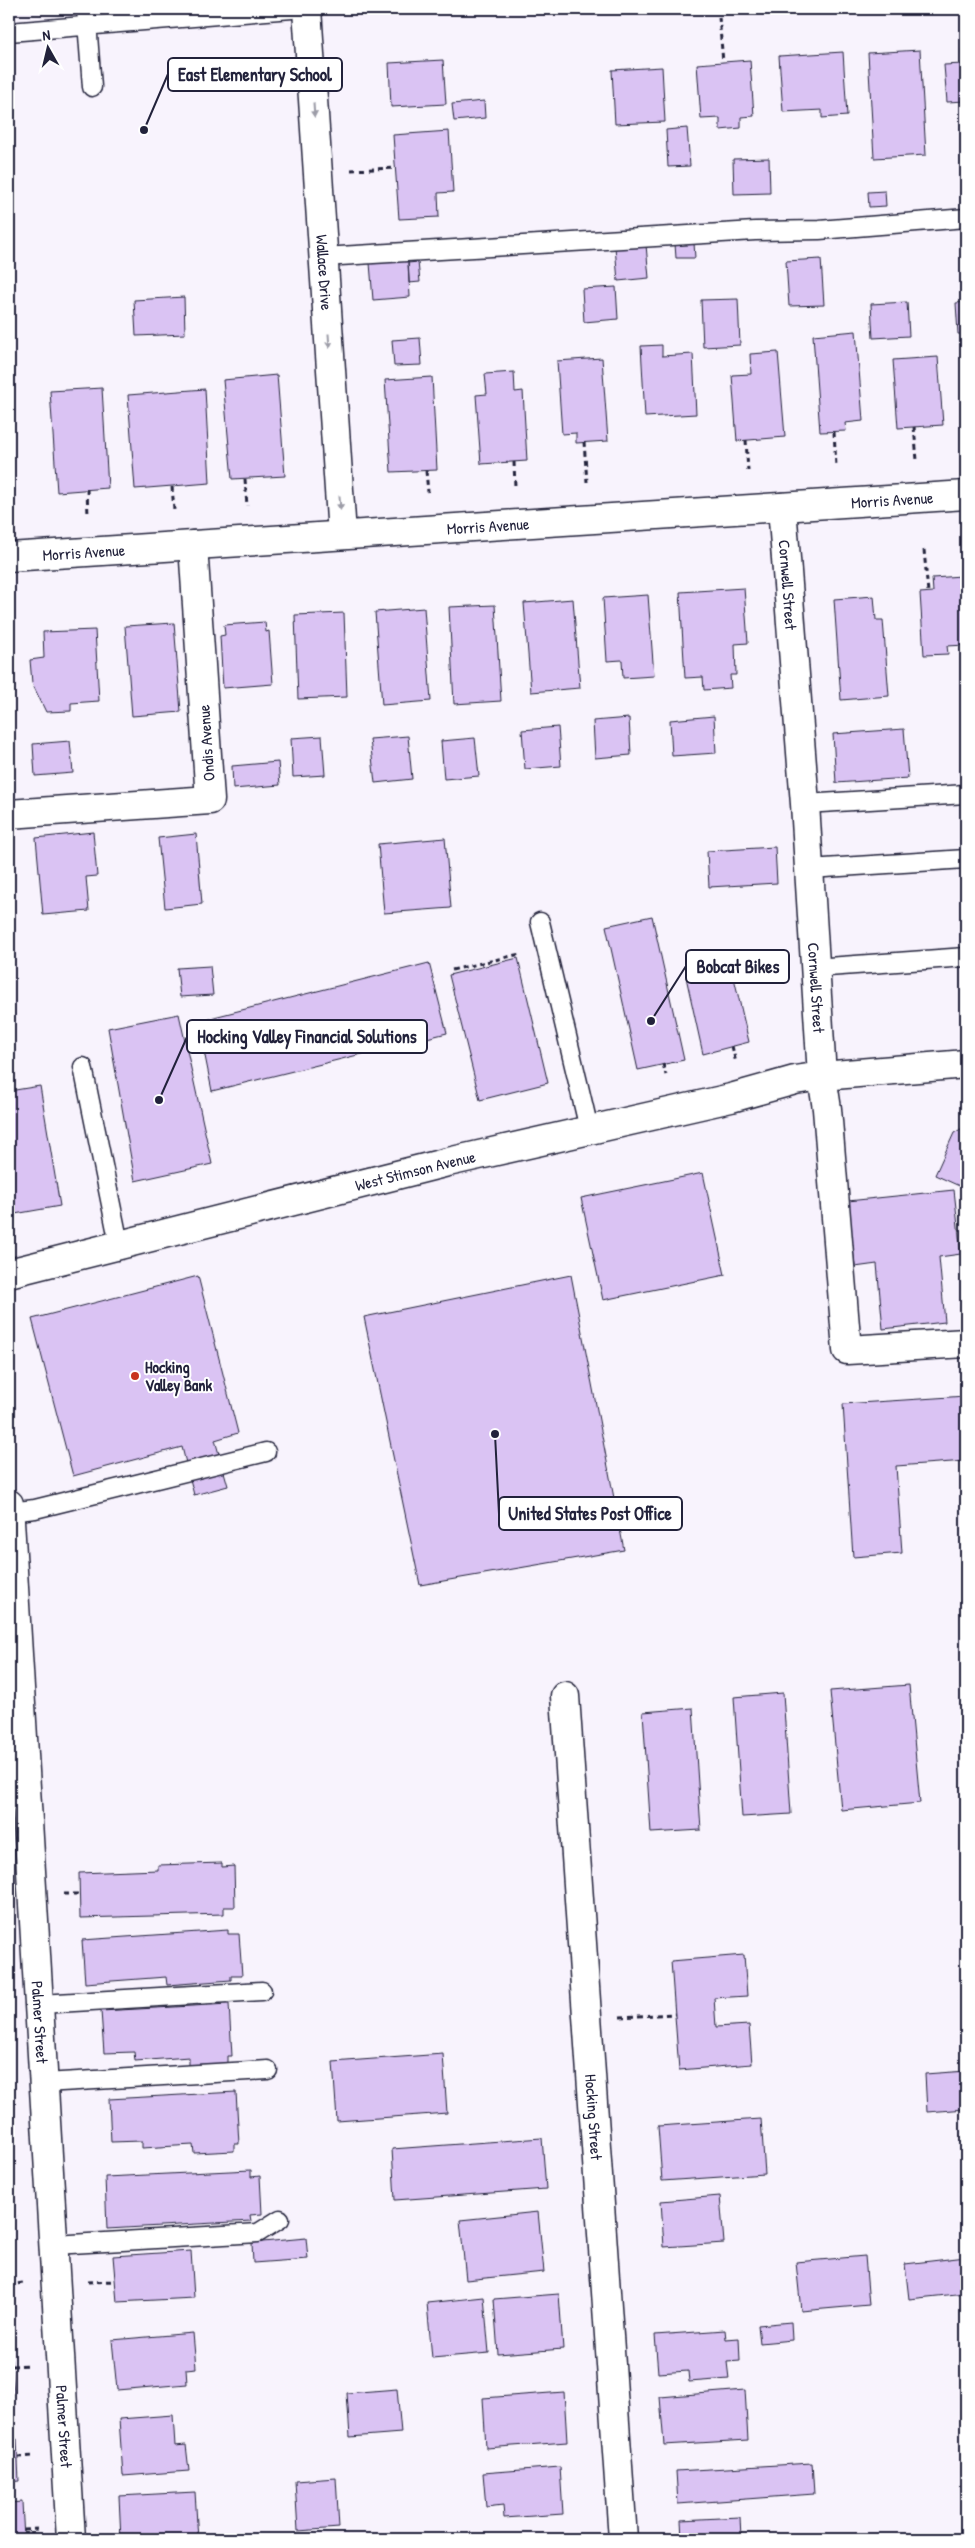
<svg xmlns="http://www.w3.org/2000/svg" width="975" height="2548" font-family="'Patrick Hand',sans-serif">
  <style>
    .building { fill: #dac3f3; stroke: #22223b }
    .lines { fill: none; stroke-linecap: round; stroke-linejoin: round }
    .service-casing { stroke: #22223b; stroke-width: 21 }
    .minor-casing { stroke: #22223b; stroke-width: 31 }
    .secondary-casing { stroke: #22223b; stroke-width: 31 }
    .path { stroke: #22223b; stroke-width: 3; stroke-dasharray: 5 4; stroke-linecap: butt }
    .service { stroke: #fff; stroke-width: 18 }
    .minor { stroke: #fff; stroke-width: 28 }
    .secondary { stroke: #fff; stroke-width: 28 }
    .oneway { fill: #9c9ca7 }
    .poi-dot { fill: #c8321e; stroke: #fff; stroke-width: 2 }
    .labels { text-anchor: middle; stroke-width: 4; stroke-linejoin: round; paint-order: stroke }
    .street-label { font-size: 16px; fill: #22223b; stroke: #fff }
    .poi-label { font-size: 16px; font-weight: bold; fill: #22223b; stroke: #fff; text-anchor: start }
    .leader { fill: none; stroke: #22223b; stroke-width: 2 }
    .callout-dot { fill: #22223b; stroke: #fff; stroke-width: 2 }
    .callout { fill: #fff; stroke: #22223b; stroke-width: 2 }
    .callout-label { font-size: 18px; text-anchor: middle; font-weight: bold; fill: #22223b }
  </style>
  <rect width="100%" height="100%" fill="#f8f3fd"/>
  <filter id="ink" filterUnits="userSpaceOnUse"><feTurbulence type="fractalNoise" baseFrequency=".02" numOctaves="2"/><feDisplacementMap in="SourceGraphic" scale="10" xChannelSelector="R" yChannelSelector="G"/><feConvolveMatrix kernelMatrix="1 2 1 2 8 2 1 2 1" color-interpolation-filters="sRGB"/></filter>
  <g filter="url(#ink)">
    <path class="building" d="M 962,49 L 966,49 L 966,101 L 947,102 L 944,65 L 963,64 Z
      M 920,50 L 926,155 L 874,158 L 868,53 Z
      M 843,52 L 847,116 L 822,118 L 822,110 L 783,112 L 779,56 Z
      M 443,60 L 446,104 L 391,107 L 389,63 Z
      M 750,60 L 754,116 L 741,117 L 741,128 L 720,130 L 720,118 L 701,119 L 697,64 Z
      M 662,67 L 665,122 L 615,124 L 612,70 Z
      M 484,101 L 485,118 L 454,121 L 452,104 Z
      M 687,128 L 690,166 L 668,167 L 666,130 Z
      M 449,131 L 453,192 L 438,193 L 439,217 L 399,219 L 393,135 Z
      M 769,158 L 770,193 L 734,194 L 733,159 Z
      M 885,191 L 886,206 L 869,207 L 868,192 Z
      M 694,243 L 695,258 L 676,258 L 675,244 Z
      M 646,245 L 649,278 L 618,281 L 615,247 Z
      M 821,259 L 824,305 L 789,306 L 786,261 Z
      M 408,260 L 410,297 L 373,300 L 370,263 Z
      M 418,262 L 420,282 L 409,283 L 408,263 Z
      M 616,287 L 618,319 L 584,322 L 582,289 Z
      M 184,297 L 185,334 L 136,336 L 134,300 Z
      M 738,299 L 740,345 L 703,347 L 701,300 Z
      M 907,302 L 909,336 L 873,338 L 871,304 Z
      M 966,302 L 966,334 L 958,334 L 956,303 Z
      M 856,331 L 863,421 L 845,423 L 846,431 L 820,432 L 813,335 Z
      M 420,338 L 422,365 L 394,366 L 392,340 Z
      M 662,345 L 662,356 L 693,354 L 696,414 L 645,417 L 641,346 Z
      M 778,352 L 785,437 L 737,441 L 732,375 L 751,374 L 750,354 Z
      M 938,357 L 943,425 L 898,428 L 893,360 Z
      M 602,358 L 608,441 L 576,443 L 576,433 L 562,434 L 557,361 Z
      M 514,372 L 515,392 L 523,391 L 527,461 L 481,464 L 476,395 L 487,394 L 485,374 Z
      M 277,375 L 285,476 L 232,479 L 223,380 Z
      M 432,377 L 437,470 L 391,472 L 385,380 Z
      M 102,388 L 108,488 L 57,492 L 50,391 Z
      M 205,389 L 210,483 L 135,489 L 128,395 Z
      M 9,436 L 14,492 L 9,493 Z
      M 962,576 L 966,645 L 947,646 L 948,654 L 924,655 L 920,593 L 933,592 L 932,578 Z
      M 744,588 L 748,643 L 735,644 L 736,675 L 730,675 L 731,688 L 704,690 L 703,677 L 685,678 L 680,592 Z
      M 648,595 L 654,676 L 623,678 L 622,660 L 607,661 L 603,598 Z
      M 874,596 L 876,620 L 883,620 L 889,696 L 841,700 L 834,599 Z
      M 573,599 L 580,688 L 531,692 L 524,603 Z
      M 495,605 L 501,701 L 454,704 L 449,607 Z
      M 424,608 L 431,701 L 382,705 L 375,612 Z
      M 344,613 L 347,697 L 298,699 L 295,615 Z
      M 265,622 L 266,632 L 269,631 L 273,684 L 223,688 L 220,636 L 225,635 L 224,625 Z
      M 174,623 L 181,712 L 132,716 L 125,626 Z
      M 95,630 L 99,701 L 71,703 L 71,711 L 46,712 L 32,683 L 30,660 L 44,658 L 43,632 Z
      M 714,716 L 716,753 L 672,756 L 670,720 Z
      M 629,718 L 631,755 L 595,758 L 593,721 Z
      M 558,727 L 561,766 L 525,769 L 522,730 Z
      M 904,729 L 908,778 L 836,783 L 833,734 Z
      M 322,736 L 325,775 L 293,777 L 291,738 Z
      M 408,736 L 412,779 L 375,783 L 370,739 Z
      M 475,738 L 479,776 L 444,779 L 441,741 Z
      M 70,741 L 73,773 L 35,776 L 33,744 Z
      M 278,762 L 280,785 L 233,789 L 232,766 Z
      M 93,832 L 97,876 L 86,877 L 89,911 L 43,915 L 36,838 Z
      M 196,834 L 202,904 L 165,908 L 158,838 Z
      M 445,838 L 451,908 L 384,913 L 378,844 Z
      M 775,847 L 777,883 L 709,887 L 707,851 Z
      M 652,916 L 684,1060 L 638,1070 L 606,926 Z
      M 518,958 L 548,1083 L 480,1100 L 449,975 Z
      M 429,963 L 447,1033 L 212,1091 L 198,1021 Z
      M 731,965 L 749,1042 L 703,1054 L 686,977 Z
      M 210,966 L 213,995 L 180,997 L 177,968 Z
      M 179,1014 L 212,1164 L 135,1181 L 108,1028 Z
      M 40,1086 L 60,1206 L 9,1215 L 9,1091 Z
      M 966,1126 L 966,1189 L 935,1175 L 954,1133 Z
      M 703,1173 L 725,1275 L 603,1300 L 581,1198 Z
      M 954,1190 L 961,1254 L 939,1257 L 945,1322 L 883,1329 L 877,1264 L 855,1267 L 848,1201 Z
      M 571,1275 L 624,1550 L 420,1585 L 364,1317 Z
      M 198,1276 L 238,1433 L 215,1440 L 228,1486 L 194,1495 L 182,1447 L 73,1476 L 32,1319 Z
      M 966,1396 L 966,1461 L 896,1466 L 902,1553 L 853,1557 L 843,1404 Z
      M 909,1685 L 920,1803 L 841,1810 L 830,1691 Z
      M 783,1693 L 791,1814 L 742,1817 L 734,1697 Z
      M 693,1708 L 701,1830 L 651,1833 L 643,1712 Z
      M 222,1863 L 222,1867 L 234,1866 L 235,1907 L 224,1907 L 224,1914 L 80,1918 L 79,1873 L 158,1870 L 158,1865 Z
      M 228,1930 L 228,1934 L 239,1934 L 242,1976 L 231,1976 L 231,1980 L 167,1985 L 166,1977 L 85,1983 L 82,1940 Z
      M 744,1955 L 747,1996 L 714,1998 L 716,2027 L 749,2025 L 752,2064 L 679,2070 L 671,1961 Z
      M 229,2004 L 232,2056 L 227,2056 L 227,2063 L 189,2065 L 189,2057 L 135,2061 L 134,2052 L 104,2053 L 101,2011 Z
      M 443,2054 L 447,2113 L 337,2121 L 333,2062 Z
      M 966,2071 L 966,2109 L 927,2112 L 925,2074 Z
      M 236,2092 L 239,2144 L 234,2144 L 234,2151 L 194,2153 L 193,2145 L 142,2148 L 142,2141 L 111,2142 L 109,2099 Z
      M 761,2119 L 765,2174 L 662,2181 L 658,2126 Z
      M 542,2138 L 546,2189 L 395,2200 L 392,2149 Z
      M 251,2170 L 251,2177 L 260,2176 L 262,2214 L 250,2215 L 251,2221 L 107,2229 L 105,2177 Z
      M 720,2196 L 724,2243 L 664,2247 L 661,2201 Z
      M 538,2212 L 544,2272 L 466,2280 L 460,2220 Z
      M 306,2238 L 308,2259 L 253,2263 L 252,2243 Z
      M 191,2251 L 194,2298 L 117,2302 L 113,2256 Z
      M 865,2256 L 869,2305 L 801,2311 L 796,2262 Z
      M 966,2257 L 966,2293 L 909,2299 L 905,2264 Z
      M 559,2294 L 563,2349 L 498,2354 L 494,2299 Z
      M 484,2297 L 489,2353 L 432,2358 L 427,2303 Z
      M 791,2322 L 792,2340 L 760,2343 L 758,2325 Z
      M 725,2330 L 726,2339 L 739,2338 L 740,2361 L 727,2362 L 729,2379 L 689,2382 L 688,2371 L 658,2373 L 655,2335 Z
      M 193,2333 L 196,2368 L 186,2369 L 187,2384 L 117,2390 L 112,2340 Z
      M 9,2342 L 14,2393 L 9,2393 Z
      M 397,2389 L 401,2433 L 350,2437 L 347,2393 Z
      M 745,2390 L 748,2440 L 664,2445 L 660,2397 Z
      M 564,2392 L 567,2442 L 486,2448 L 483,2398 Z
      M 173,2415 L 175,2446 L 186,2445 L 189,2471 L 123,2476 L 119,2419 Z
      M 17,2439 L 19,2481 L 9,2482 L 9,2440 Z
      M 812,2463 L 814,2494 L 678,2504 L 676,2471 Z
      M 560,2467 L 563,2514 L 504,2518 L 503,2505 L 486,2507 L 483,2473 Z
      M 336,2478 L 339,2528 L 298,2531 L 295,2481 Z
      M 195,2492 L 198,2539 L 121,2539 L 119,2496 Z
      M 22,2502 L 24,2539 L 9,2539 L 9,2503 Z
      M 740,2517 L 741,2539 L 682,2539 L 681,2520 Z"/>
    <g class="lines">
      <defs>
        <path id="service" d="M 86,9 L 92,87
          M 9,32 L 292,9
          M 323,257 L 755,231 L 819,230 L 966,218
          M 805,804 L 966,794
          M 809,869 L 966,859
          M 540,922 L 589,1129
          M 814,968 L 966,957
          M 83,1067 L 119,1244
          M 9,1512 L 35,1509 L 266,1452
          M 40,2004 L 262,1991
          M 44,2083 L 268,2070
          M 54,2245 L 258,2233 L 280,2219"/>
        <g id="minor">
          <path id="s1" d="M 307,9 L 342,535"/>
          <path id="s2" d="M 782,507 L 805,804 L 822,1076 L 827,1109 L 847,1350 L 966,1343"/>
          <path id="s3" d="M 9,557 L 966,495"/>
          <path d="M 9,814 L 210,800 L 193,545"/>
          <path id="s4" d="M 9,1504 L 71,2539"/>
          <path id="s5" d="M 565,1696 L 623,2539"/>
        </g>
        <g id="secondary">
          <path id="s6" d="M 9,1273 L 448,1162 L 731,1098 L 795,1080 L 822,1076 L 966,1064"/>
        </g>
      </defs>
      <use href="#service" class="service-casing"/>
      <use href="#minor" class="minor-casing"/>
      <use href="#secondary" class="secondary-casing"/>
      <path class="path" d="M 719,17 L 723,62
        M 351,170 L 396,168
        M 914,427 L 917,460
        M 834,432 L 836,466
        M 746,440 L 748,471
        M 584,442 L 587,482
        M 514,462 L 515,487
        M 426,471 L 428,492
        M 245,479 L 247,506
        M 172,487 L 174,510
        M 87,489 L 88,516
        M 924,550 L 928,592
        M 452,970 L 520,954
        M 732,1046 L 736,1063
        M 663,1064 L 666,1075
        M 64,1894 L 80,1894
        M 620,2017 L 675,2014
        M 9,2215 L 18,2216
        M 88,2282 L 115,2281
        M 9,2285 L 23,2283
        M 12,2366 L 29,2365
        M 18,2457 L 34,2456
        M 24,2530 L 38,2529"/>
      <use href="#service" class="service"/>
      <use href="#minor" class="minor"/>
      <use href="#secondary" class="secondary"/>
    </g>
    <defs><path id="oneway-solid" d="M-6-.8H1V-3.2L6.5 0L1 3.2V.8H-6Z" transform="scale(1.25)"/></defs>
    <g class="oneway">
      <use href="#oneway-solid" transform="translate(314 110) rotate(86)"/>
      <use href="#oneway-solid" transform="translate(329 341) rotate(86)"/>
      <use href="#oneway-solid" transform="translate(340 503) rotate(86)"/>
    </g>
  </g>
  <circle class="poi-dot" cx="135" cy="1376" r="5"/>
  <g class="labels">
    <g class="street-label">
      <text dy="6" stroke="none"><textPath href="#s1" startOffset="264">Wallace Drive</textPath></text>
      <text dy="6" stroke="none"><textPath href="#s3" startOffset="885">Morris Avenue</textPath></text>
      <text dy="6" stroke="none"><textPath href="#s3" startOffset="480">Morris Avenue</textPath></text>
      <text dy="6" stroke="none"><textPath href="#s3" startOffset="75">Morris Avenue</textPath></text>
      <text dy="6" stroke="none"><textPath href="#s2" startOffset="78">Cornwell Street</textPath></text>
      <text transform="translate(206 743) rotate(-94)" y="6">Ondis Avenue</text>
      <text dy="6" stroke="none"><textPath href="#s2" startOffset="482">Cornwell Street</textPath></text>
      <text dy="6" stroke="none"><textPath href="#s6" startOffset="419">West Stimson Avenue</textPath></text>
      <text dy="6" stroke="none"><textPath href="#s4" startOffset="519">Palmer Street</textPath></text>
      <text dy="6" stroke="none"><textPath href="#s5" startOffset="422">Hocking Street</textPath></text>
      <text dy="6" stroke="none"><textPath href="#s4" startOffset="924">Palmer Street</textPath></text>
    </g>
    <g class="poi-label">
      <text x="145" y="1373">Hocking<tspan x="145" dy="18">Valley Bank</tspan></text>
    </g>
  </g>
  <path class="leader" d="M144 130L168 74M651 1021L686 966M159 1100L187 1037M495 1434L499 1514"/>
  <g class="callout-dot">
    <circle cx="144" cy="130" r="5"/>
    <circle cx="651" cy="1021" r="5"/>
    <circle cx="159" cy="1100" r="5"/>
    <circle cx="495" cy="1434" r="5"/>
  </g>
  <g class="callout">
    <rect x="168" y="58" width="174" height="33" rx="5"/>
    <rect x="686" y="950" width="103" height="33" rx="5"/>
    <rect x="187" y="1020" width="240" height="33" rx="5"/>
    <rect x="499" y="1497" width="183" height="33" rx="5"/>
  </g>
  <g class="callout-label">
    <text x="255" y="81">East Elementary School</text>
    <text x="738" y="973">Bobcat Bikes</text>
    <text x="307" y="1043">Hocking Valley Financial Solutions</text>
    <text x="590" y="1520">United States Post Office</text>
  </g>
  <rect width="975" height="2548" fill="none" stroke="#fff" stroke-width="30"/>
  <rect x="15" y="15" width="945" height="2518" fill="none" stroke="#22223b" stroke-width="2" filter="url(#ink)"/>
  <g transform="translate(48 48) rotate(352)" stroke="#ffffff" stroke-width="4" paint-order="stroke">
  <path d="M0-4L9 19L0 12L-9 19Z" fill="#22223b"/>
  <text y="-8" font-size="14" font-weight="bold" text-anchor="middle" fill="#22223b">N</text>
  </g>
</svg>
